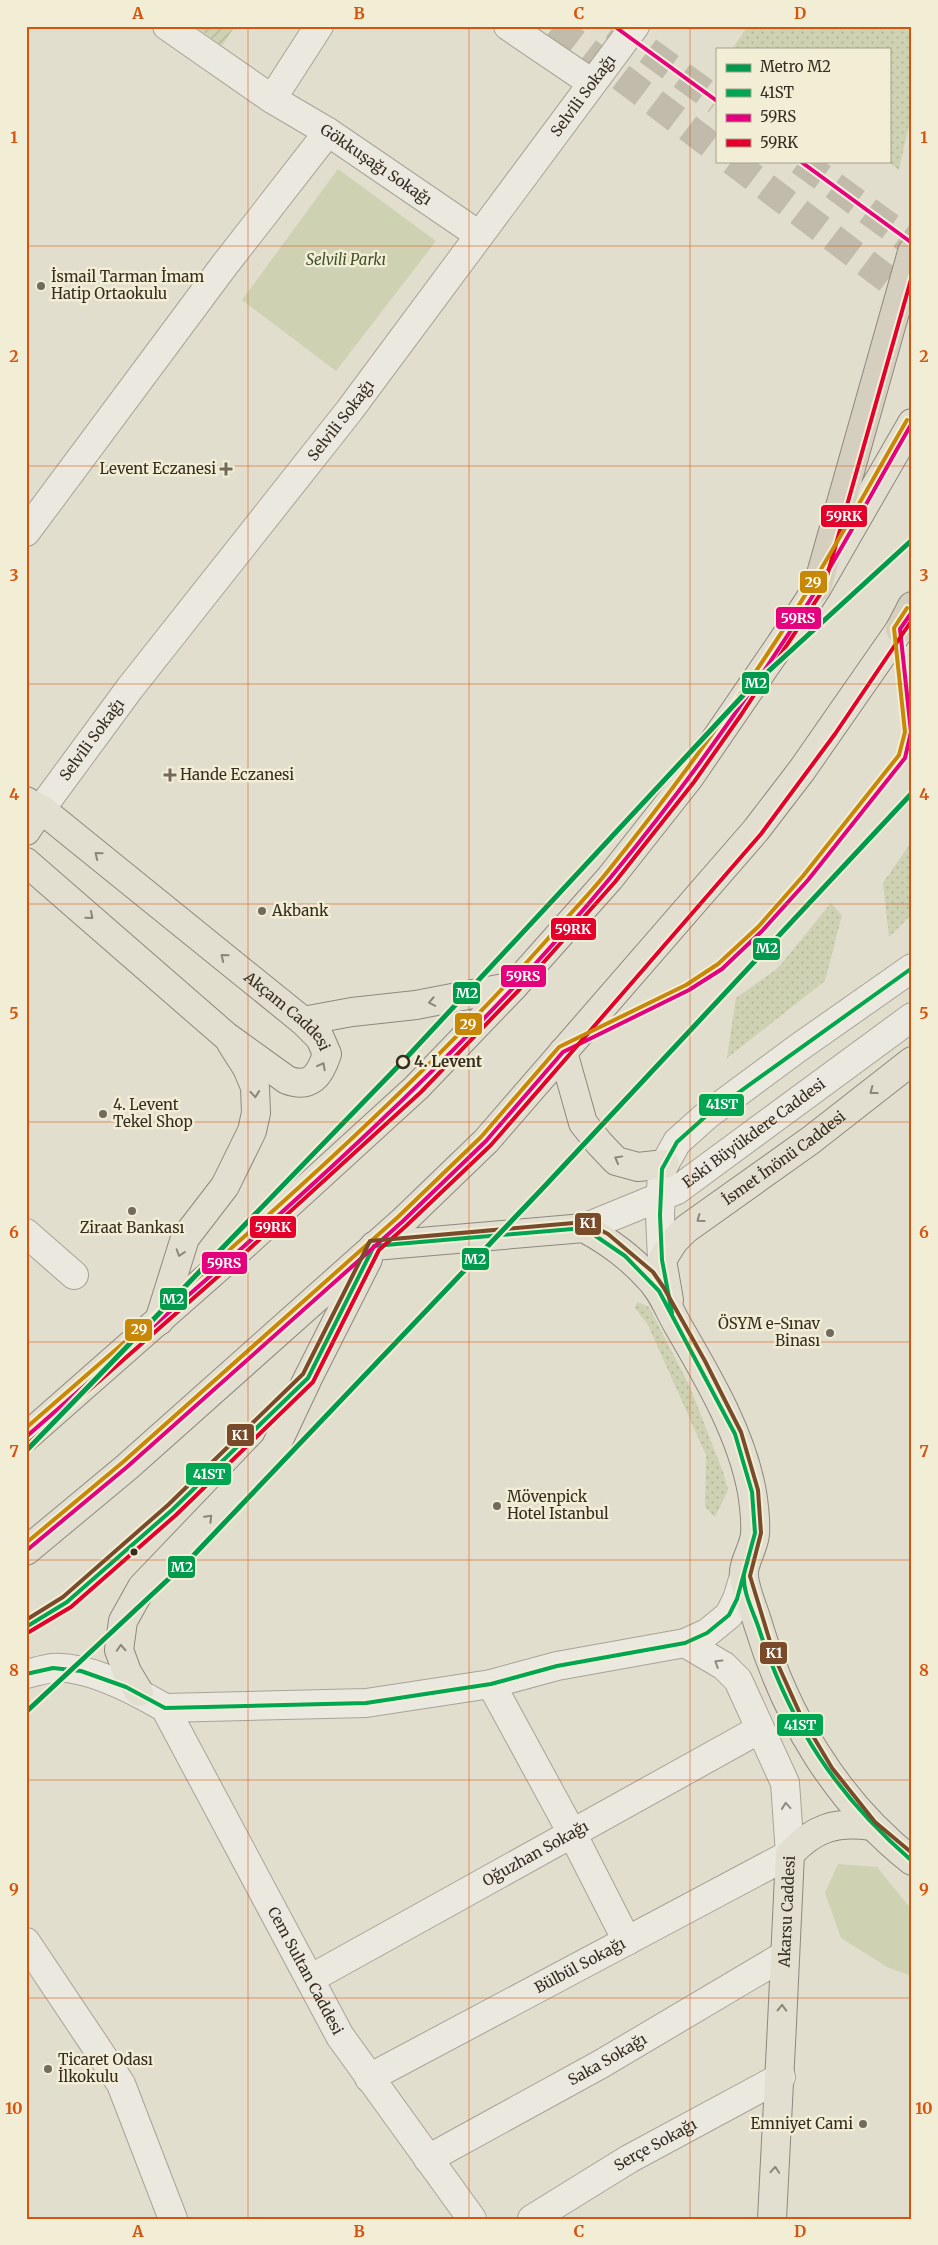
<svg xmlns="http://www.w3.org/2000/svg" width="938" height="2245" font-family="Merriweather,serif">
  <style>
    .grass { fill: url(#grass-dots) }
    .park { fill: #ced1b2 }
    .garden { fill: url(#garden-furrows) }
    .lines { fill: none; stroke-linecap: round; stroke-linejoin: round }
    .minor-tunnel { stroke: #c0bbab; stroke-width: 28; stroke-dasharray: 28 14; stroke-linecap: butt }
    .minor-casing { stroke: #a8a397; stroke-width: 30 }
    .major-casing { stroke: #8d887e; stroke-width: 30 }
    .highway-casing { stroke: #8d887e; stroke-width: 30 }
    .minor { stroke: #ebe8df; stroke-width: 28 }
    .major { stroke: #e2dfd1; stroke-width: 28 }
    .highway { stroke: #d5cfbf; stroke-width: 28 }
    .bus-1-casing { stroke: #f2edd5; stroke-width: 8 }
    .bus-2-casing { stroke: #f2edd5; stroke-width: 8 }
    .bus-3-casing { stroke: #f2edd5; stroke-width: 8 }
    .bus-4-casing { stroke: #f2edd5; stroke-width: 8 }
    .bus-5-casing { stroke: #f2edd5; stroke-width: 8 }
    .bus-1 { stroke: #00a651; stroke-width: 4 }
    .bus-2 { stroke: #e5007d; stroke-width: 4 }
    .bus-3 { stroke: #e4002b; stroke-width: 4 }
    .bus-4 { stroke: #c78808; stroke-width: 4 }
    .bus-5 { stroke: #7a4b2a; stroke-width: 4 }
    .metro-1-casing { stroke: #f2edd5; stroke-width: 9 }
    .metro-1 { stroke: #009a4c; stroke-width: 5 }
    .oneway { stroke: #8c8678 }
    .oneway2 { stroke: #908a80 }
    .grid { fill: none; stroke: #d6550e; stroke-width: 1; stroke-opacity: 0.55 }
    .poi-dot { fill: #726b5d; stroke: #f2edd5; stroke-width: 2 }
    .stop-dot { fill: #f2edd5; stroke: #362d20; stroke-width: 2.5 }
    .bus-dot { fill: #362d20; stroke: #f2edd5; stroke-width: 2 }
    .labels { text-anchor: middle; stroke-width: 5; stroke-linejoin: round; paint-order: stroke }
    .street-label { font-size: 15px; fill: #362d20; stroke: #f2edd5 }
    .park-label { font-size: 15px; font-style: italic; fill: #425028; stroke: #f2edd5 }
    .poi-label { font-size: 15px; fill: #362d20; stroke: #f2edd5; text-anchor: start }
    .stop-label { font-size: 15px; font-weight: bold; fill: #362d20; stroke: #f2edd5; text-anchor: start }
    .line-badge { stroke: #f2edd5; stroke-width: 2 }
    .badge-label { font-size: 14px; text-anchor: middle; font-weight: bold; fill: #fff }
    .neatline { fill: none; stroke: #d6550e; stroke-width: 2 }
    .grid-label { font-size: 16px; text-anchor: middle; font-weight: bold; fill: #d6550e }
  </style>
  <defs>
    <pattern id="grass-dots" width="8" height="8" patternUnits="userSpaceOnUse" patternTransform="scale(1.25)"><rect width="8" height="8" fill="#ced1b2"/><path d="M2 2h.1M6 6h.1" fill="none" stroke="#b2b499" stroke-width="1.8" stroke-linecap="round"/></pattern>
    <pattern id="garden-furrows" width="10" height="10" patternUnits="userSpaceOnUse" patternTransform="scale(1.25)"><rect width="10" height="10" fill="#ced1b2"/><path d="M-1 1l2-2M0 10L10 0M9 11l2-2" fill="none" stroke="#b2b499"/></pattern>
  </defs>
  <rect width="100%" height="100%" fill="#e2dece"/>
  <path class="grass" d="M 748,26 L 912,26 L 912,111 L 899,170 L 887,161 L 889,161 L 889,49 L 732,49 Z
    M 912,841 L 912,914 L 889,937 L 883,883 Z
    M 831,903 L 842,915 L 825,981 L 727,1058 L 736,998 L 778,968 Z
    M 638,1302 L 649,1307 L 690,1387 L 723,1472 L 728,1490 L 715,1517 L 705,1507 L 706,1455 L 648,1325 L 634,1307 Z"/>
  <path class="park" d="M 338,169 L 436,241 L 336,371 L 242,300 Z
    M 838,1864 L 877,1867 L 912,1910 L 912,1976 L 887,1967 L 841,1938 L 825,1893 Z"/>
  <path class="garden" d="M 195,26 L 235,26 L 222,46 Z"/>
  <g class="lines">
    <path class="minor-tunnel" d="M 554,26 L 717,150
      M 614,26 L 717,101
      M 732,161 L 912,298
      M 800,161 L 912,243"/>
    <defs>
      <g id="minor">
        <path id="s1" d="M 167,26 L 272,99 L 328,132 L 479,235"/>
        <path d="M 508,26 L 592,83"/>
        <path d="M 272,99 L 319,26"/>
        <path d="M 26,532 L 223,267 L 328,132"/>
        <path id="s2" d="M 41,809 L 130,688 L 349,411 L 635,26"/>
        <path id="s3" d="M 584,1228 L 677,1190 L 912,1017"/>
        <path d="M 26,1233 L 74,1275"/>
        <path d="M 662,1260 L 660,1215 L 662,1169 L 677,1142 L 706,1116 L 798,1048 L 912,968"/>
        <path id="s4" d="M 26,1674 C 35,1672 44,1669 53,1668 C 87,1665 136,1691 165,1708 L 340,2036 L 472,2219"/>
        <path d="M 491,1684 L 572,1833 L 627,1941"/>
        <path d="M 165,1708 L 366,1703 L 491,1684 L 557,1666 L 685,1643 L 707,1633 L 729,1615 L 737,1599 L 744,1576"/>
        <path d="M 26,1942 L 121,2084 L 173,2219"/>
        <path id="s5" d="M 310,1979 L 760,1729"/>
        <path id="s6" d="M 369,2078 L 790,1854 L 785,1783 L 738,1680 L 724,1666 L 685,1643"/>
        <path id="s7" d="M 428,2159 L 601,2064 L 785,1955"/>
        <path id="s8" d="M 532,2219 L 629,2159 L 781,2077"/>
      </g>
      <g id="major">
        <path id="s9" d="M 26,801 L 41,809 L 303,1021 L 320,1038 L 327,1054 C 320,1075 311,1089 287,1080 L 226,1036 L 26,862"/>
        <path d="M 26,831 L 41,809"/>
        <path d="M 303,1021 L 352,1012 L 416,1005 L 514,986"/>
        <path d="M 563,1052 L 583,1123 L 599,1143 L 616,1161 L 638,1167 L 665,1164"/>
        <path d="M 374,1246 L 584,1228 C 608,1241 629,1256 647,1276 C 661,1289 668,1308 677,1324 C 707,1376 741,1432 752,1492 C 754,1505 756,1521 755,1534 C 754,1548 742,1564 744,1577 C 746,1593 754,1610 758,1624 C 786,1717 836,1801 912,1861"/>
        <path id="s10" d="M 669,1300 L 662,1260 L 674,1241 L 686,1229 L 811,1140 L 912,1061"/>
        <path d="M 159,1321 L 185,1238 L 225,1186 L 252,1131 L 256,1113 L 255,1087 L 247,1068 L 231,1043"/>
        <path d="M 26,1437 L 243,1246 L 416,1088 L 514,986 L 610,878 L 689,778 L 780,645 L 817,588 L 912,423"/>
        <path d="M 26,1551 L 127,1467 L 402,1222 L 486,1141 L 756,830 L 802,770 L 912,612"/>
        <path d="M 139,1692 L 127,1672 L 119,1650 L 123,1621 L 142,1587 L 275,1448 L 308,1378 L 368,1259"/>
        <path id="s11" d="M 772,2219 C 779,2097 784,1976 790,1854 C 814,1828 836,1821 871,1826"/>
      </g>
      <path id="highway" d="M 817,588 L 912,252
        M 900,629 L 912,606"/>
    </defs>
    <use href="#minor" class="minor-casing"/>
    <use href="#major" class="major-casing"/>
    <use href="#highway" class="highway-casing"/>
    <use href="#minor" class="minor"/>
    <use href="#major" class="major"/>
    <use href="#highway" class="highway"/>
    <defs>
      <path id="bus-1" d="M 672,1313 L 662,1260 L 660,1215 L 662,1169 L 677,1142 L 706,1116 L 912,968
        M 748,1559 C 747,1564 745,1569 744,1574 C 742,1592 755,1615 760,1632 C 792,1727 836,1795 912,1861
        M 26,1627 L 67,1602 L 172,1510 L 308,1378 L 374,1246 L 584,1228 L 625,1256 L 659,1291 L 735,1434 L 752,1492 L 755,1533 L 737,1599 L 729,1615 L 707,1633 L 685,1643 L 557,1666 L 491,1684 L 366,1703 L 165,1708 L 126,1687 L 81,1671 L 53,1668 L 26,1674"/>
      <path id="bus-2" d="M 614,26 L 717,101
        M 800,161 L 912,243
        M 26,1437 C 229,1259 439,1085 611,877 C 686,786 755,689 817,589 C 850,535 880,478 912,423
        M 26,1551 L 127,1467 L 402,1222 L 486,1141 L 563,1052 L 689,990 L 722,969 L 762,931 L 808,880 L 905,758 L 911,732 L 900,629 L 912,612"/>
      <path id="bus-3" d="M 30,1442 L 247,1251 L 421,1092 L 519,990 L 615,882 L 694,782 L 741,715 L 823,590 L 912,276
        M 29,1632 L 71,1607 L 176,1515 L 313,1382 L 379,1250 L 406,1226 L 491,1145 L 761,834 L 835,734 L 912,620"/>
      <path id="bus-4" d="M 26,1428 C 204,1272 387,1119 545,942 C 566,918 588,896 608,871 C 681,780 751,684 812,584 C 845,530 875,475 907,420
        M 26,1543 L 123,1462 L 398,1217 L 481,1137 L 559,1047 L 686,985 L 718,964 L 758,927 L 803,876 L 899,755 L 905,732 L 894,628 L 907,608"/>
      <path id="bus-5" d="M 26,1620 L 63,1597 L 168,1505 L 303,1374 L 370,1241 L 585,1222 L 608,1234 L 653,1272 L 664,1288 L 705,1361 L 741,1432 L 758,1490 L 761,1533 L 750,1576 L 775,1658 L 801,1716 L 832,1768 L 875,1822 L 912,1853"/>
    </defs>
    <use href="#bus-1" class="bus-1-casing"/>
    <use href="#bus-2" class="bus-2-casing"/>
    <use href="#bus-3" class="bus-3-casing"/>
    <use href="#bus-4" class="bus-4-casing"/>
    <use href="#bus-5" class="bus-5-casing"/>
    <use href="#bus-1" class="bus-1"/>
    <use href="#bus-2" class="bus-2"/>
    <use href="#bus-3" class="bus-3"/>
    <use href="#bus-4" class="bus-4"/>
    <use href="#bus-5" class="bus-5"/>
    <defs>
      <path id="metro-1" d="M 26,1451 L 408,1056 L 748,690 L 912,540
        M 26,1712 L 190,1559 L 542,1189 L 912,793"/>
    </defs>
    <use href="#metro-1" class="metro-1-casing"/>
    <use href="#metro-1" class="metro-1"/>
  </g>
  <defs><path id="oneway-chevron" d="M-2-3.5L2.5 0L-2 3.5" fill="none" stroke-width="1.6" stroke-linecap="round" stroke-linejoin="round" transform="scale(1.25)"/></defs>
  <g class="oneway">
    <use href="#oneway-chevron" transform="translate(98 855) rotate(-141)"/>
    <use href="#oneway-chevron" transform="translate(90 916) rotate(41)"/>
    <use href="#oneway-chevron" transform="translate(224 957) rotate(-141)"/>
    <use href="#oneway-chevron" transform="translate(432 1002) rotate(169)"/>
    <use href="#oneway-chevron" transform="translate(322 1066) rotate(-62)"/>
    <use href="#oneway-chevron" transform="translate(873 1091) rotate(143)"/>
    <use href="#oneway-chevron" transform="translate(255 1094) rotate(85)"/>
    <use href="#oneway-chevron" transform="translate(618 1159) rotate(-151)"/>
    <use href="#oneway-chevron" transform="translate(700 1219) rotate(144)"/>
    <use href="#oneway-chevron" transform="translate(180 1253) rotate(108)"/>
    <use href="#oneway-chevron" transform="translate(209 1518) rotate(-46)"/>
    <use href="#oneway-chevron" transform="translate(121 1648) rotate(-93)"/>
    <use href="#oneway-chevron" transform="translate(782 2008) rotate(-89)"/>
    <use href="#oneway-chevron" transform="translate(775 2170) rotate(-86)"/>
  </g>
  <g class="oneway2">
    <use href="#oneway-chevron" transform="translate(718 1663) rotate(-148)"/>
    <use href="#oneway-chevron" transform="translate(786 1806) rotate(-95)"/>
  </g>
  <path class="grid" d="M 248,26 L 248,2219M 469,26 L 469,2219M 690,26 L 690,2219M 26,246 L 912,246M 26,466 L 912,466M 26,684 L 912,684M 26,904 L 912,904M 26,1122 L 912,1122M 26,1342 L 912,1342M 26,1560 L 912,1560M 26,1780 L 912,1780M 26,1998 L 912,1998"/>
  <g class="poi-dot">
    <circle cx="41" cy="286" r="5"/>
    <path d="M223.5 461.5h5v5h5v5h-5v5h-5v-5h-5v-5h5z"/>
    <path d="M167.5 767.5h5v5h5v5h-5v5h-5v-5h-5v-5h5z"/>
    <circle cx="262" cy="911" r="5"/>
    <circle cx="103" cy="1114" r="5"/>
    <circle cx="132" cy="1211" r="5"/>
    <circle cx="830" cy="1333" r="5"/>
    <circle cx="497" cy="1506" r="5"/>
    <circle cx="48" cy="2069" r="5"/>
    <circle cx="863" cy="2124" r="5"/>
  </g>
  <circle class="stop-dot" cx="403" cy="1062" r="6"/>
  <circle class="bus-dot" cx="134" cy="1552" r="4.5"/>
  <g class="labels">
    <g class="street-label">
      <text dy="5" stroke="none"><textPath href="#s2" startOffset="896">Selvili Sokağı</textPath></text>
      <text dy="5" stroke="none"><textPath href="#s1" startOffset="251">Gökkuşağı Sokağı</textPath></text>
      <text dy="5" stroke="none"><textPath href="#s2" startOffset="491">Selvili Sokağı</textPath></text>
      <text dy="5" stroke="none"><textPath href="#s2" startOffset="86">Selvili Sokağı</textPath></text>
      <text dy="5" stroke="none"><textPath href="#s9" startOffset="336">Akçam Caddesi</textPath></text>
      <text dy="5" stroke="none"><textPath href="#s3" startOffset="196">Eski Büyükdere Caddesi</textPath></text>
      <text dy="5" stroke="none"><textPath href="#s10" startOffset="201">İsmet İnönü Caddesi</textPath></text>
      <text dy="5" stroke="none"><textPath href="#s5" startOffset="258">Oğuzhan Sokağı</textPath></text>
      <text dy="5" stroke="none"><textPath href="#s11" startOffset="308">Akarsu Caddesi</textPath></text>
      <text dy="5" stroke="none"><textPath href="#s6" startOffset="239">Bülbül Sokağı</textPath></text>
      <text dy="5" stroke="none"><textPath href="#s4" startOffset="446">Cem Sultan Caddesi</textPath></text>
      <text dy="5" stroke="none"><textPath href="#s7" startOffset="205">Saka Sokağı</textPath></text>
      <text dy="5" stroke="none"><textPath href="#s8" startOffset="144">Serçe Sokağı</textPath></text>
    </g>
    <g class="park-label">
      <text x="346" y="265">Selvili Parkı</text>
    </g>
    <g class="poi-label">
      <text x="51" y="282">İsmail Tarman İmam<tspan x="51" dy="17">Hatip Ortaokulu</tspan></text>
      <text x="216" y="474" text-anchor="end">Levent Eczanesi</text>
      <text x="180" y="780">Hande Eczanesi</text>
      <text x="272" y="916">Akbank</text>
      <text x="113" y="1110">4. Levent<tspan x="113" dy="17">Tekel Shop</tspan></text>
      <text x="132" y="1233" text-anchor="middle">Ziraat Bankası</text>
      <text x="820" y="1329" text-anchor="end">ÖSYM e-Sınav<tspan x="820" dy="17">Binası</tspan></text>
      <text x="507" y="1502">Mövenpick<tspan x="507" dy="17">Hotel Istanbul</tspan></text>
      <text x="58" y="2065">Ticaret Odası<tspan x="58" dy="17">İlkokulu</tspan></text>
      <text x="853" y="2129" text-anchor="end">Emniyet Cami</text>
    </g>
    <g class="stop-label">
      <text x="414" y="1067">4. Levent</text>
    </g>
  </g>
  <g class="line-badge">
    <rect x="820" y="504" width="48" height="24" rx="5" fill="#e4002b"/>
    <rect x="799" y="570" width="29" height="24" rx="5" fill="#c78808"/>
    <rect x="775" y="606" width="47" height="24" rx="5" fill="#e5007d"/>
    <rect x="741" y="671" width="29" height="24" rx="5" fill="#009a4c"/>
    <rect x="550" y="917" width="47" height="24" rx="5" fill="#e4002b"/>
    <rect x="752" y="937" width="29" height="24" rx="5" fill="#009a4c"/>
    <rect x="500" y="964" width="47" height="24" rx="5" fill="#e5007d"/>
    <rect x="452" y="981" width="29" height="24" rx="5" fill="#009a4c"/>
    <rect x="454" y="1012" width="29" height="24" rx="5" fill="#c78808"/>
    <rect x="698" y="1093" width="47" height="24" rx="5" fill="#00a651"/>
    <rect x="574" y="1212" width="28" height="24" rx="5" fill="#7a4b2a"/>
    <rect x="249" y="1215" width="48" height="24" rx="5" fill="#e4002b"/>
    <rect x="461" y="1247" width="29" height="24" rx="5" fill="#009a4c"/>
    <rect x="201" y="1251" width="47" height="24" rx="5" fill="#e5007d"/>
    <rect x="159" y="1287" width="29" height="24" rx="5" fill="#009a4c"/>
    <rect x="124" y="1318" width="29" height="24" rx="5" fill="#c78808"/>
    <rect x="226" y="1423" width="29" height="24" rx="5" fill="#7a4b2a"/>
    <rect x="185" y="1462" width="47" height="24" rx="5" fill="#00a651"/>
    <rect x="167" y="1555" width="29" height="24" rx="5" fill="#009a4c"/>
    <rect x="759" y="1641" width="29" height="24" rx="5" fill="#7a4b2a"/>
    <rect x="776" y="1713" width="48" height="24" rx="5" fill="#00a651"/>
  </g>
  <g class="badge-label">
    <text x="844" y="521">59RK</text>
    <text x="813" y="587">29</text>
    <text x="798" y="623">59RS</text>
    <text x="756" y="688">M2</text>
    <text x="573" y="934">59RK</text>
    <text x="767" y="953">M2</text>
    <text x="523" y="981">59RS</text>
    <text x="467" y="998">M2</text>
    <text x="468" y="1029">29</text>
    <text x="722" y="1109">41ST</text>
    <text x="588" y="1228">K1</text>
    <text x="273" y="1232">59RK</text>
    <text x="475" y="1264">M2</text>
    <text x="224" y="1268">59RS</text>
    <text x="173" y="1304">M2</text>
    <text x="139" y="1334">29</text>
    <text x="240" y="1440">K1</text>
    <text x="209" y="1479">41ST</text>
    <text x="182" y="1572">M2</text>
    <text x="774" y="1658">K1</text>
    <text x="800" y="1730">41ST</text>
  </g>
  <rect width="938" height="2245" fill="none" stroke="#f2edd5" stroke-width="55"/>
  <rect x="716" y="48" width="175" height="115" fill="#f2edd5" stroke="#a7a08d"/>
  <rect x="726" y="64" width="25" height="8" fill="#009a4c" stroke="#a7a08d"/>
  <text x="760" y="72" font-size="15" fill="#362d20">Metro M2</text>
  <rect x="726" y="89" width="25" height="8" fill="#00a651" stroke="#a7a08d"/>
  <text x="760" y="98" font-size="15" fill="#362d20">41ST</text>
  <rect x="726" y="114" width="25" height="8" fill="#e5007d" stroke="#a7a08d"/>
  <text x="760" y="122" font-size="15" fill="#362d20">59RS</text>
  <rect x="726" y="139" width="25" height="8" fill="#e4002b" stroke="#a7a08d"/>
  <text x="760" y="148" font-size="15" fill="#362d20">59RK</text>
  <rect x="28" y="28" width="882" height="2190" class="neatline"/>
  <g class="grid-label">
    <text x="138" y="19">A</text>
    <text x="359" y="19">B</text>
    <text x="579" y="19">C</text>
    <text x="800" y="19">D</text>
    <text x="14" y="143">1</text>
    <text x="924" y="143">1</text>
    <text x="14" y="362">2</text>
    <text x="924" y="362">2</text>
    <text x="14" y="581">3</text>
    <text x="924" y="581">3</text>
    <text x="14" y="800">4</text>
    <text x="924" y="800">4</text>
    <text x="14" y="1019">5</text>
    <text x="924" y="1019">5</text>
    <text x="14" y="1238">6</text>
    <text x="924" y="1238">6</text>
    <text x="14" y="1457">7</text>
    <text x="924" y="1457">7</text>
    <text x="14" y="1676">8</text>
    <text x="924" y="1676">8</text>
    <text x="14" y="1895">9</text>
    <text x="924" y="1895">9</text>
    <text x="14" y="2114">10</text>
    <text x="924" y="2114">10</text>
    <text x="138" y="2237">A</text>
    <text x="359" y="2237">B</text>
    <text x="579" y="2237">C</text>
    <text x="800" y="2237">D</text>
  </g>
</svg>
